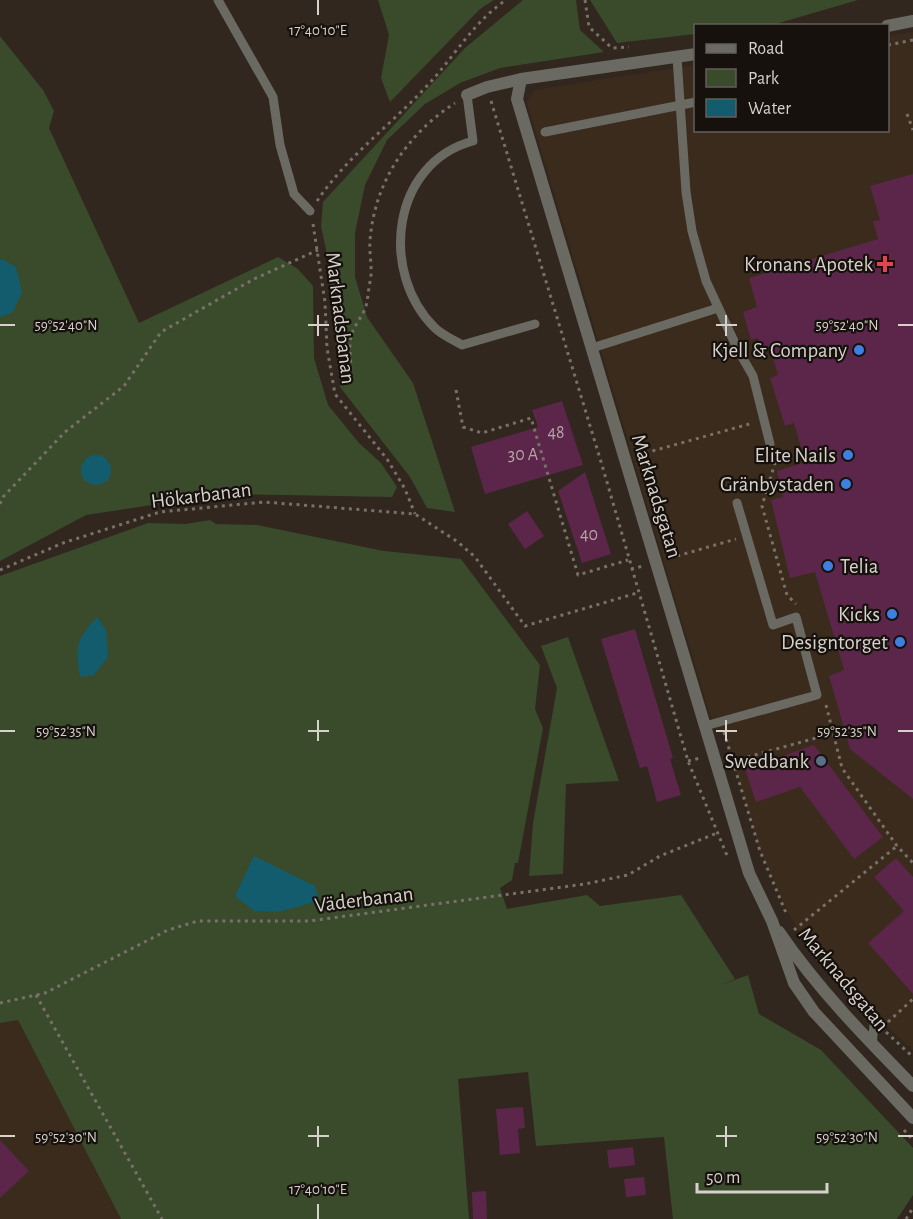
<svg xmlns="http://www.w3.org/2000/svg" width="913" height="1219" font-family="'Alegreya Sans',sans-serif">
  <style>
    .built { fill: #3a2b1d }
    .green { fill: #394b2b }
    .water { fill: #135c6d }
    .building { fill: #5b2649 }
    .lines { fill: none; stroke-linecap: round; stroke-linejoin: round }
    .path { stroke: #797169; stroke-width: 3; stroke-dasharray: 3 4.5; stroke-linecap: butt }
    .service { stroke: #6a6a63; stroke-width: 9 }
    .minor { stroke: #6a6a63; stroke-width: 12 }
    .ticks { fill: none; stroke: #d7d1cb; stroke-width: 2 }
    .health-dot { fill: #e0444e; stroke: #16110d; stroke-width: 2 }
    .shop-dot { fill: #3f7fe0; stroke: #16110d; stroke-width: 2 }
    .service-dot { fill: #5c6f8a; stroke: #16110d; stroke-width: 2 }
    .labels { text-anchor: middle; stroke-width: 4.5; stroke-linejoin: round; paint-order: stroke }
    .number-label { font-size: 18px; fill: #b8a6aa }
    .poi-label { font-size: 21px; fill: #d7d1cb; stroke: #16110d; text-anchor: end }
    .street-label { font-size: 21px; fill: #d7d1cb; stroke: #16110d }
    .ticks-label { font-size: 15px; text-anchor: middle; fill: #d7d1cb; stroke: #16110d; stroke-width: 4.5; stroke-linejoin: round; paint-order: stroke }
  </style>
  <rect width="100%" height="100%" fill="#31271e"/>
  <path class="built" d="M 913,32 L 913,1050 L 864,1006 L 804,939 L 790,917 L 760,851 L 727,741 L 710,715 L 527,103 L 534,90 L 695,65 L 696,130 L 888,130 L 888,36 Z
    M 18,1020 L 121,1219 L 0,1219 L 0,1023 Z"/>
  <path class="green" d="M 378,0 L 494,0 L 480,9 L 390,102 L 381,78 L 389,35 Z
    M 523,0 L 576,0 L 580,30 L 604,52 L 500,68 L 460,83 L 425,104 L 387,140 L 365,185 L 355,233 L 355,277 L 367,317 L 413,383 L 455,512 L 427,508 L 410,477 L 340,387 L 326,249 L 321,227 L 323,202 L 465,48 Z
    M 590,0 L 858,0 L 772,25 L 696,26 L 695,34 L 617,43 Z
    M 0,36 L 43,90 L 54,111 L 49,128 L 139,323 L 278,257 L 298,269 L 313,286 L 314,358 L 328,405 L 359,443 L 381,463 L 397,487 L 392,497 L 225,494 L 86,515 L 0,561 Z
    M 210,520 L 216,524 L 257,525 L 384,551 L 461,559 L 540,665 L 535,709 L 543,728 L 518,863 L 515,863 L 512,880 L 500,888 L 507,909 L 587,895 L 600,906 L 681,895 L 735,979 L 721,985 L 748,975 L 759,1014 L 821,1050 L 913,1148 L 913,1195 L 897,1219 L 673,1219 L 664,1137 L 536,1146 L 528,1072 L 458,1079 L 469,1219 L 121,1219 L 18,1020 L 0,1023 L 0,576 L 148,523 L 185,524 Z
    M 568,637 L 619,781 L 566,784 L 563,874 L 529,876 L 533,823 L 557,688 L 541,646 Z"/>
  <path class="water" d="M 2,259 L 16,267 L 22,292 L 13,312 L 0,317 L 0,260 Z
    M81 470a15 15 0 1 1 30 0a15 15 0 1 1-30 0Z
    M 97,617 L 106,630 L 108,657 L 94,675 L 80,677 C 75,647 76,640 97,617 Z
    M 254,856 L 315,886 L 319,901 L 278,912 L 254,911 L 235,896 Z"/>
  <path class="building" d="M 913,174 L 913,799 L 850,749 L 829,676 L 844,670 L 815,572 L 790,578 L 771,500 L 783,497 L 777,471 L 805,462 L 794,423 L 785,426 L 770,378 L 778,375 L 770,348 L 761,351 L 758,338 L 751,340 L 743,312 L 757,307 L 749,278 L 878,239 L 873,221 L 880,220 L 870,186 Z
    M 562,401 L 583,465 L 485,494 L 471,447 L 538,427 L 532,410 Z
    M 585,472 L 611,554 L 582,563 L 558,491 Z
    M 527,511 L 544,536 L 525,549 L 508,524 Z
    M 635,629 L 673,758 L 670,759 L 681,795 L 657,802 L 647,766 L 640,768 L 601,639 Z
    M 814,745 L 883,837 L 854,859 L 800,787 L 756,802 L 745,769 Z
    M 896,858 L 913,877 L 913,994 L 868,943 L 904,911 L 874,877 Z
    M 523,1107 L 525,1128 L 518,1129 L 520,1153 L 500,1155 L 496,1109 Z
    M 0,1140 L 29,1171 L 0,1198 Z
    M 633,1147 L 635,1165 L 609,1168 L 607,1150 Z
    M 644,1177 L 646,1195 L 626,1197 L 624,1179 Z
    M 486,1191 L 487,1219 L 473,1219 L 472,1192 Z"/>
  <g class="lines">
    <path class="path" d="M 585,0 L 589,27 L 612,48 L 629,47
      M 888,45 L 913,40
      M 491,101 L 602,465 L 688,761 L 728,858
      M 907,114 L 913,130
      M 317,201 C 346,158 389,126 425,88 C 453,59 472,23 506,0
      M 313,224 L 325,302 L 327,348 L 335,394 L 387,459 L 405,489 L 415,514
      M 351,370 C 351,359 348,343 352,333 C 355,325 361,318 365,309 C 368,301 368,291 370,282 C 373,269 369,255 370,241 C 374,183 407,134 455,103
      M 456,390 L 463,427 L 482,433 L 531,418 L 578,575 L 628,560
      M 638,455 L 753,423
      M 773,455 L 775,463 L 762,506 L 787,595 L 796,604
      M 0,504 L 3,497 L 65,432 L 124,386 L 161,332 L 254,279 L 318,250
      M 670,558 L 736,539
      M 631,569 L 643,566
      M 0,570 L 63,543 L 160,512 L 264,502 L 415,514 L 458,542 L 475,557 L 525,626 L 637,593
      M 826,705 L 842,768 L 897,846 L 913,863
      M 724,732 L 760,851 L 786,913
      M 688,761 L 700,758
      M 733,761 L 834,733
      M 794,930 L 897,846
      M 36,995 L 162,1219
      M 0,1003 L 45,993 L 168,930 L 198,921 L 309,921 L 585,884 L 628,875 L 660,856 L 717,833
      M 888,1022 L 913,999
      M 886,1032 L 913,1057
      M 904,1130 L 913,1140
      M 906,1219 L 913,1208"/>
    <path class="service" d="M 218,0 L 273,97 L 280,145 L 294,194 L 310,211
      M 677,57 L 686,192 L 692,231 L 706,281 L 738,350 L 753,376 L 770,444
      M 467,95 L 473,141 C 391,163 379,273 435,328 C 442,335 454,340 462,345 L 535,324
      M 545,132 L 696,102
      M 592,348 L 718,308
      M 705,726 L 817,695 L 796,617 L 773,625 L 737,503
      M 872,1045 L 875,1016"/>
    <path class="minor" d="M 887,26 L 913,21
      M 521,79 L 517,99 L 749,873 L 772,921 L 794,983 L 814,1012 L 913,1118
      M 467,95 L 487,87 L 521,79 L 696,54
      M 779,932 C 818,989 865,1037 913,1086"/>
  </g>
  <path class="ticks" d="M 318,0 L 318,15M 318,315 L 318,336M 726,315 L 726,336M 0,325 L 15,325M 308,325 L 329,325M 716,325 L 737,325M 898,325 L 913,325M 318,720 L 318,741M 726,720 L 726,741M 0,731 L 15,731M 308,731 L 329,731M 716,731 L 737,731M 898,731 L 913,731M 318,1126 L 318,1147M 726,1126 L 726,1147M 0,1136 L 15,1136M 308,1136 L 329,1136M 716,1136 L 737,1136M 898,1136 L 913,1136M 318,1204 L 318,1219"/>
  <path class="health-dot" d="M882 255h6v6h6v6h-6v6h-6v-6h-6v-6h6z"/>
  <g class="shop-dot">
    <circle cx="859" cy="350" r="6"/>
    <circle cx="848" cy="455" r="6"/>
    <circle cx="846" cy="484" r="6"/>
    <circle cx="828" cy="566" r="6"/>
    <circle cx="892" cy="614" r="6"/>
    <circle cx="900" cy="642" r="6"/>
  </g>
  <circle class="service-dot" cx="821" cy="761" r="6"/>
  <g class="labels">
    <g class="number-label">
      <text x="556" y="438">48</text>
      <text x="523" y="460">30 A</text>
      <text x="589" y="540">40</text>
    </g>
    <g class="poi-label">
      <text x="873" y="271">Kronans Apotek</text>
      <text x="847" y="357">Kjell &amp; Company</text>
      <text x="836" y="462">Elite Nails</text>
      <text x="834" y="491">Gränbystaden</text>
      <text x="840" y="573" text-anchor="start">Telia</text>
      <text x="880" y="621">Kicks</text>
      <text x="888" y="649">Designtorget</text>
      <text x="809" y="768">Swedbank</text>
    </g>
    <g class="street-label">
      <text transform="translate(341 318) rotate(83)" y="7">Marknadsbanan</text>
      <text transform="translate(201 495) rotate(-7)" y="7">Hökarbanan</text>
      <text transform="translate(657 496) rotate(73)" y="7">Marknadsgatan</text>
      <text transform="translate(364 899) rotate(-7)" y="7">Väderbanan</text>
      <text transform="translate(844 979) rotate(50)" y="7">Marknadsgatan</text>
    </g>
  </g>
  <g class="ticks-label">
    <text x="318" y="35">17°40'10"E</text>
    <text x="66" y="330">59°52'40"N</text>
    <text x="847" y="330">59°52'40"N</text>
    <text x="66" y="736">59°52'35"N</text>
    <text x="847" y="736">59°52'35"N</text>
    <text x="66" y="1142">59°52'30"N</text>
    <text x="847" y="1142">59°52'30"N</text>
    <text x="318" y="1194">17°40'10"E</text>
  </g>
  <rect x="694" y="24" width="195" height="108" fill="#16110d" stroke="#635e59" stroke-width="1.5"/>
  <rect x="706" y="44" width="30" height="9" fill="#6a6a63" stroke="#635e59" stroke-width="1.5"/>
  <text x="748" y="54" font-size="18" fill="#d7d1cb">Road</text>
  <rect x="706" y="69" width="30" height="18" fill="#394b2b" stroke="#635e59" stroke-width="1.5"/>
  <text x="748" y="84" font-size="18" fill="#d7d1cb">Park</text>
  <rect x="706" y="99" width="30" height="18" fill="#135c6d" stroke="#635e59" stroke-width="1.5"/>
  <text x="748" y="114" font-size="18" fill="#d7d1cb">Water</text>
  <path d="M697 1183v9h130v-9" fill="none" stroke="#d7d1cb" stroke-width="3"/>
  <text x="706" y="1183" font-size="18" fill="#d7d1cb" stroke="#16110d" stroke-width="4.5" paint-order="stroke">50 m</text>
</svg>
